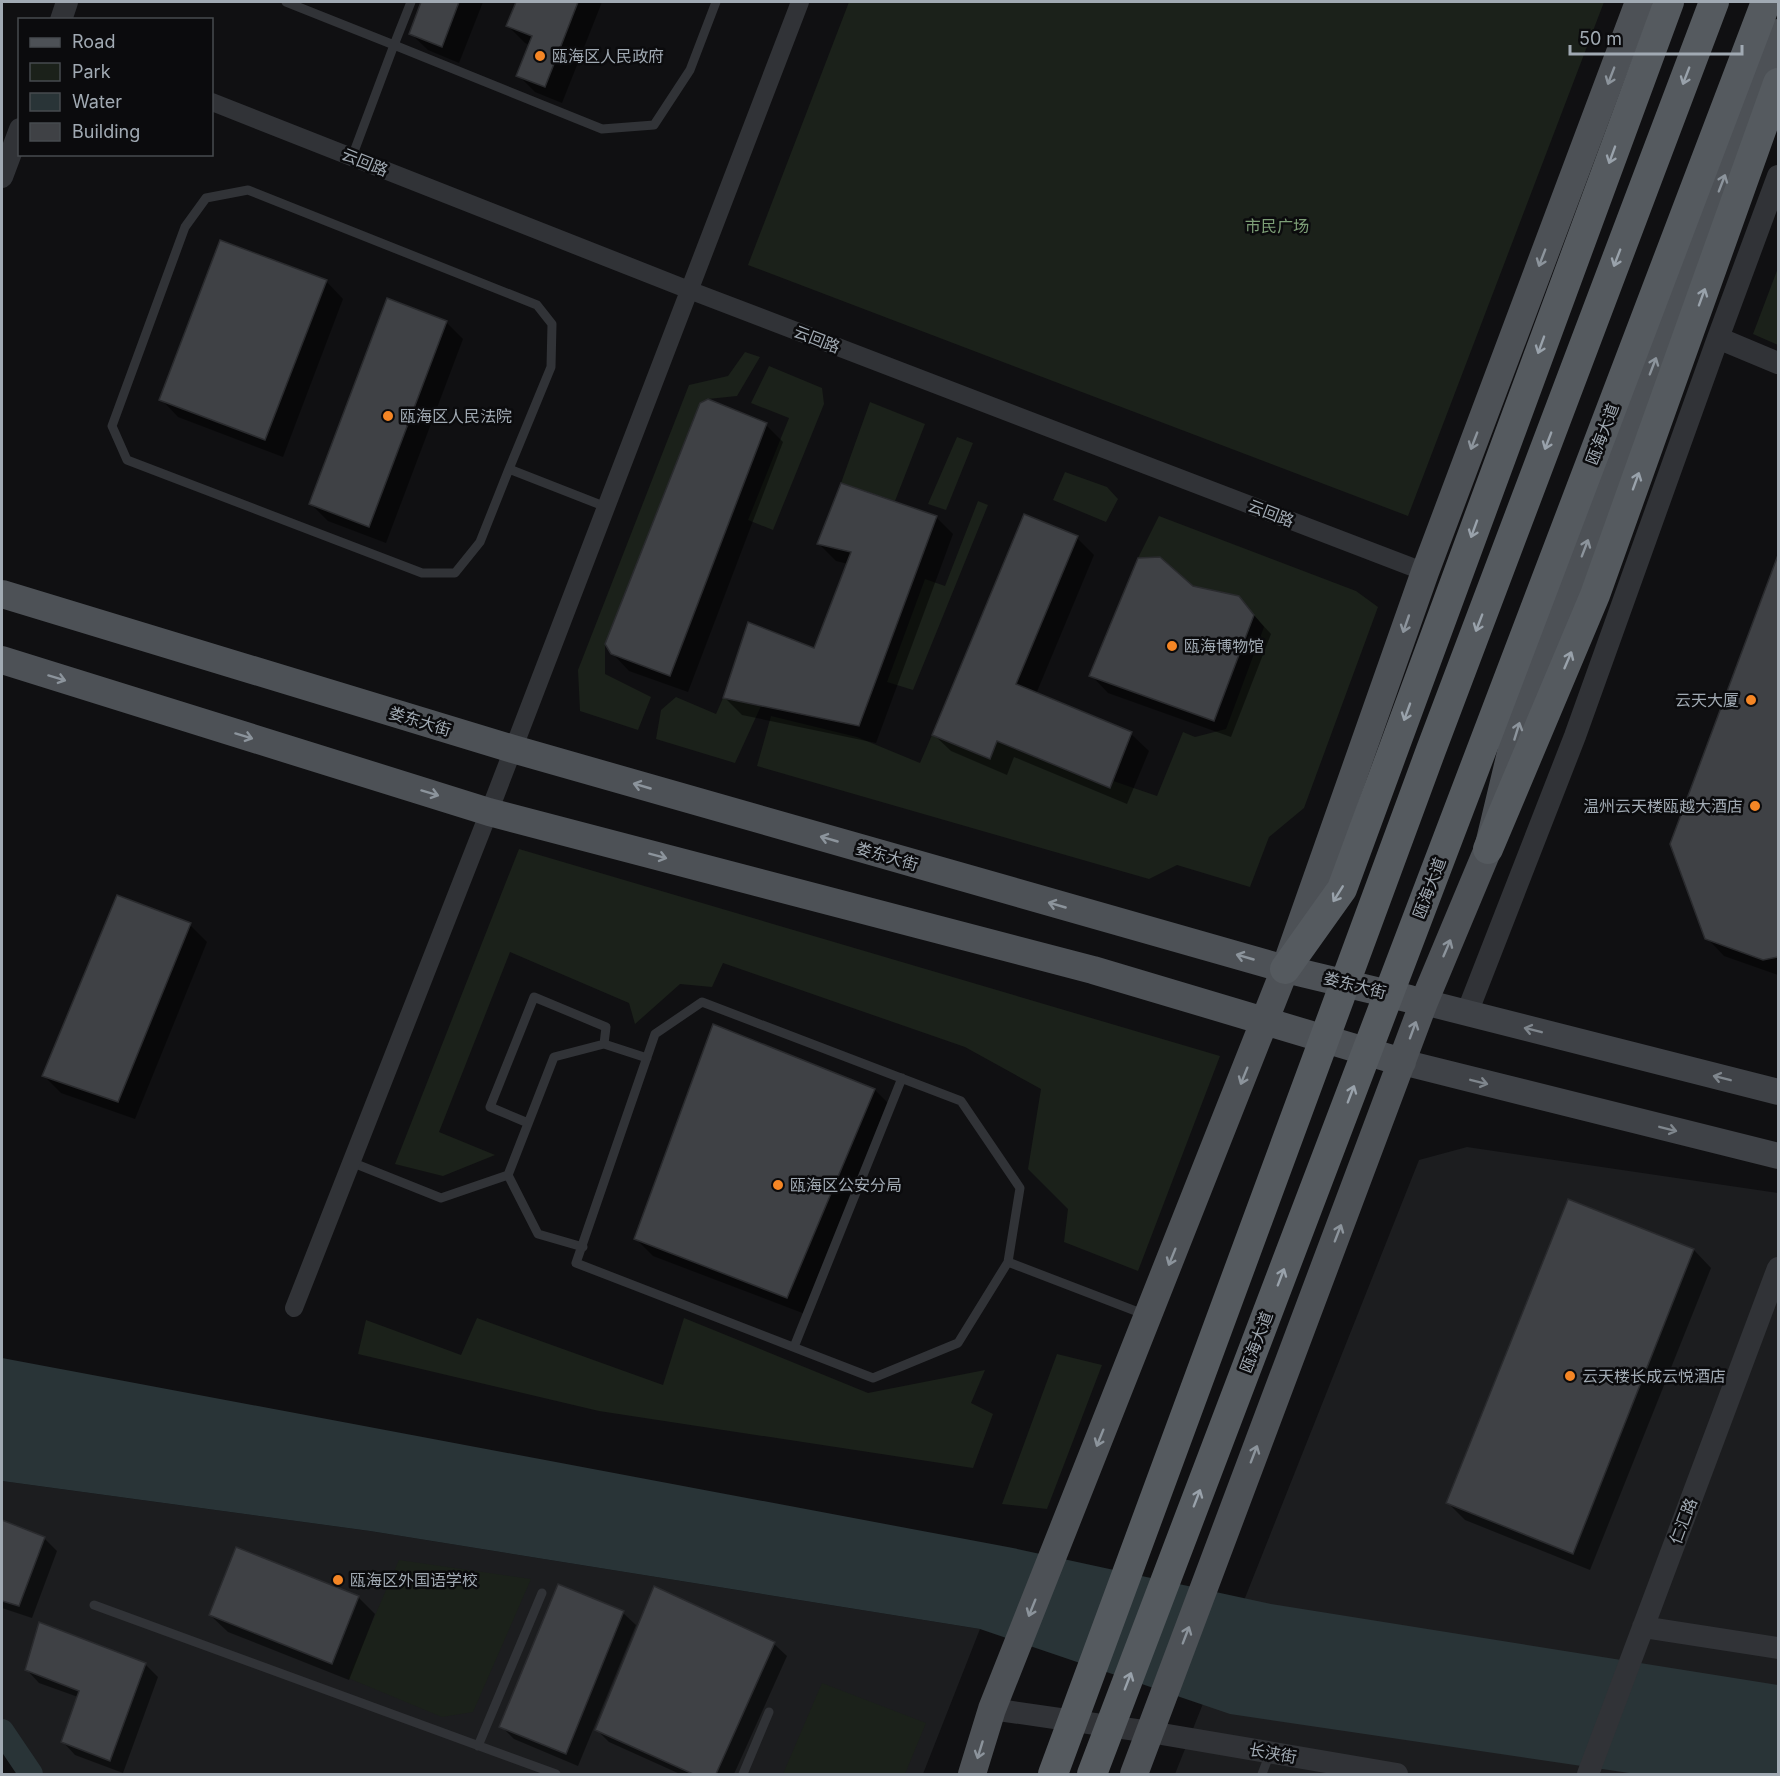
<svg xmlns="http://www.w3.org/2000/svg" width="1780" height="1776" font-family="Inter,'Noto Sans SC',sans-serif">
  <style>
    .built { fill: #1c1d1f }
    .green { fill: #1b211a }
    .water { fill: #293437 }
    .shadow { fill: #0007 }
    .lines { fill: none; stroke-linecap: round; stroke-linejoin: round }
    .canal { stroke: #293437; stroke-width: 24 }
    .building { fill: #3f4145; stroke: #2a2b2e; stroke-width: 1.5 }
    .service { stroke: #313337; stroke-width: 9 }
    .minor { stroke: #313337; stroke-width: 18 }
    .tertiary { stroke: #313337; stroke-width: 22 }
    .secondary { stroke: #3f4247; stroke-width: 26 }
    .primary { stroke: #4d5156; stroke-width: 28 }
    .trunk { stroke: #555a5f; stroke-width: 30 }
    .trunk-bridge { stroke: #555a5f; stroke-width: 30 }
    .oneway { stroke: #8c949c }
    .oneway2 { stroke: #99a2ab }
    .oneway3 { stroke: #7f868d }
    .poi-dot { fill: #f58625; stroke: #0b0b0d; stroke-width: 2 }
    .labels { text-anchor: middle; stroke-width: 5; stroke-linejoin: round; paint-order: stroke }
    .poi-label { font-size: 16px; fill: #a1aab3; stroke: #0b0b0d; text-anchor: start }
    .street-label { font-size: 16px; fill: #a1aab3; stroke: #0b0b0d }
    .park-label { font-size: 16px; fill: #7d9f77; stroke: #0b0b0d }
  </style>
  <rect width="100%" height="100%" fill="#101012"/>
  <path class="built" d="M 1467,1147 L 1778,1193 L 1778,1774 L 1175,1774 L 1419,1160 Z
    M 2,1481 L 370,1531 L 980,1629 L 923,1774 L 40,1774 L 2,1722 Z"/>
  <path class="green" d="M 849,2 L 1604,2 L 1408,516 L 748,265 Z
    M 1778,268 L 1778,345 L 1753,334 Z
    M 745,352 L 760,357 L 737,396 L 708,399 L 700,403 L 605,644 L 605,674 L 651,697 L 638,730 L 580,711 L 578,670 L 689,385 L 728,376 Z
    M 769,366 L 822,388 L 824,404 L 773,530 L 748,520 L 789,418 L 751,403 Z
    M 870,402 L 925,424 L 895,501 L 841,483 Z
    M 957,437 L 973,443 L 946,510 L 928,504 Z
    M 1065,472 L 1107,487 L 1118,499 L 1106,522 L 1053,500 Z
    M 978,501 L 988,505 L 913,690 L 887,682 L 925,579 L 945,586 Z
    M 1159,516 L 1356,591 L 1378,607 L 1304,808 L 1269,837 L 1250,887 L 1177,865 L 1149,879 L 757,766 L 771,716 L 857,737 L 920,763 L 932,735 L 989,759 L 997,741 L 1157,796 L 1183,732 L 1195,737 L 1226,729 L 1264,627 L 1239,597 L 1193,586 L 1160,557 L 1138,558 Z
    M 676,697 L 716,714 L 723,698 L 761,706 L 735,763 L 656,739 L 661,710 Z
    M 519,849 L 1220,1056 L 1138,1271 L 1064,1242 L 1068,1209 L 1028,1169 L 1041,1089 L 965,1047 L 723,963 L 712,987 L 680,984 L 635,1024 L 629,1003 L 510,952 L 439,1132 L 495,1155 L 443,1176 L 395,1164 Z
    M 477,1318 L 663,1385 L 684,1318 L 868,1393 L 985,1370 L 971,1403 L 993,1414 L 973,1468 L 599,1411 L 358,1354 L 366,1320 L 461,1355 Z
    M 1057,1354 L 1102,1365 L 1047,1509 L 1002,1504 Z
    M 399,1560 L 531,1579 L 473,1712 L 442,1717 L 348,1678 Z
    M 822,1683 L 926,1723 L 905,1774 L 783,1774 Z"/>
  <path class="water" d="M 2,1358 L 1013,1548 L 1271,1604 L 1778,1685 L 1778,1774 L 1636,1774 L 1230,1714 L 980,1629 L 370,1531 L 2,1481 Z"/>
  <path class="shadow" d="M 423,2 L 483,2 L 459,63 L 428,50 L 410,33 Z
    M 517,2 L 602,2 L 562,103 L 535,92 L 518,75 L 530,45 L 525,43 L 508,26 Z
    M 326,281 L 343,299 L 283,457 L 178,417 L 161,399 Z
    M 446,322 L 463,339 L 386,543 L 328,521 L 311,504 Z
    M 766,425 L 783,442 L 688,692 L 629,671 L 612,653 Z
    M 936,517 L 953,534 L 876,743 L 742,715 L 725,698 L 815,650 L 848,564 L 836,561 L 819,544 Z
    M 1077,538 L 1094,555 L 1036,694 L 1131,734 L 1149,751 L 1127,804 L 1014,757 L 1007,775 L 951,751 L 933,734 Z
    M 1778,560 L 1778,975 L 1724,956 L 1707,938 L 1671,844 Z
    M 1193,587 L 1238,598 L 1271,634 L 1231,737 L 1108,693 L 1091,675 Z
    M 190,925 L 207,942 L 135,1119 L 61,1093 L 44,1076 Z
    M 714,1026 L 875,1090 L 892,1107 L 805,1314 L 653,1256 L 636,1239 Z
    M 1569,1201 L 1694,1250 L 1711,1268 L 1590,1570 L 1465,1520 L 1448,1503 Z
    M 2,1522 L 44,1538 L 57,1551 L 32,1618 L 2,1608 Z
    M 358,1597 L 375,1614 L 349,1680 L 228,1632 L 210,1615 Z
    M 623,1613 L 636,1625 L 578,1766 L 514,1739 L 501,1726 Z
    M 774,1644 L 787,1656 L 734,1774 L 680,1774 L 609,1742 L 597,1730 Z
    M 145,1664 L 158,1677 L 123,1773 L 75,1755 L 63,1742 L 78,1697 L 39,1683 L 27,1670 Z"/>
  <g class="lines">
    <path class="canal" d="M 2,1731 L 31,1774"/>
  </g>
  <path class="building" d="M 421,2 L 459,2 L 442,47 L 409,34 Z
    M 516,2 L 578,2 L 545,87 L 516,76 L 532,36 L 506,26 Z
    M 220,240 L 327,280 L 265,440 L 159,400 Z
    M 387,298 L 447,321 L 369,527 L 309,504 Z
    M 708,399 L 767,423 L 670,676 L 611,654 L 605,644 L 700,403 Z
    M 841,483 L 937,516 L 859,726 L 723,698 L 748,622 L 814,648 L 851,552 L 817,544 Z
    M 1024,514 L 1078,536 L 1016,684 L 1132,732 L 1110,788 L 997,741 L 990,759 L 932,735 Z
    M 1778,555 L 1778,957 L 1763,960 L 1705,939 L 1670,844 Z
    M 1160,557 L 1193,586 L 1239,596 L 1254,615 L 1214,721 L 1089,676 L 1138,558 Z
    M 117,895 L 191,923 L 118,1102 L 42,1076 Z
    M 713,1024 L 875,1089 L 787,1298 L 634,1239 Z
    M 1568,1199 L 1694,1249 L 1573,1554 L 1446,1503 Z
    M 2,1520 L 45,1537 L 19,1606 L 2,1601 Z
    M 236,1547 L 359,1596 L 332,1664 L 209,1615 Z
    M 558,1584 L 624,1611 L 566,1754 L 499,1727 Z
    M 654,1586 L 775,1642 L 716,1774 L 693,1774 L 595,1730 Z
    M 39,1622 L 146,1663 L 110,1761 L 61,1742 L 79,1691 L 25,1670 Z"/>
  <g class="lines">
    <path class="service" d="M 286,2 L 394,45 L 411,2
      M 352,157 L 394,45 L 602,129 L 654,125 L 690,70 L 716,2
      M 509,469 L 480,542 L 455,573 L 422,573 L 127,460 L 112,426 L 185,227 L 206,198 L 248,190 L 537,305 L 552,324 L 551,367 L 509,469 L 606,507
      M 528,1123 L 490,1107 L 534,997 L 606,1027 L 604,1044
      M 351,1162 L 441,1198 L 508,1175
      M 583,1247 L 538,1234 L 508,1175 L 554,1057 L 604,1044 L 647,1058
      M 1008,1262 L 958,1343 L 873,1378 L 576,1263 L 655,1034 L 702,1002 L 961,1101 L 1020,1188 L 1008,1262 L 1146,1315
      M 794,1347 L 902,1078
      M 94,1605 L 556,1774
      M 478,1746 L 542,1593
      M 743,1774 L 769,1712
      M 1262,1774 L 1270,1753"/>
    <path class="minor" d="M 212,102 L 689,290 L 1425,572
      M 294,1308 L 489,812 L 800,2"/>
    <path class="tertiary" d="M 61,20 L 67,2
      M 2,177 L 20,129
      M 1718,338 L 1778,363
      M 1467,1013 L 1575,736 L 1718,338 L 1778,176
      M 1643,1627 L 1778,1648
      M 992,1709 L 1150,1732 L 1397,1774
      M 1588,1774 L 1778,1268"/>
    <path class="secondary" d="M 1424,1002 L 1778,1092
      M 1402,1062 L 1778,1156"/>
    <path class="primary" d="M 2,594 L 513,749 L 1285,969 L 1410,999
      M 2,660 L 489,812 L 1093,970 L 1402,1062
      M 972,1774 L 992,1709 L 1285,969 L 1425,572 L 1639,2
      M 1134,1774 L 1424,1002 L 1488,849 L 1516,732 L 1778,33"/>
    <path class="trunk" d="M 1488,849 L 1595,595 L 1778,83
      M 1285,969 L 1342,889 L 1669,2"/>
    <path class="trunk-bridge" d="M 1053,1774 L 1431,750 L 1714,2
      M 1092,1774 L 1766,2"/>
  </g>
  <defs><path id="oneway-shaft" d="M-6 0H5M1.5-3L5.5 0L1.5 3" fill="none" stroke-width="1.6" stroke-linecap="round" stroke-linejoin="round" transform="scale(1.5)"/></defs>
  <g class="oneway">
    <use href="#oneway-shaft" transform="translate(1611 76) rotate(111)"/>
    <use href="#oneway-shaft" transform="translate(1722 183) rotate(-69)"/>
    <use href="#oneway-shaft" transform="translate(1542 258) rotate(111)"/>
    <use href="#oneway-shaft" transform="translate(1653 366) rotate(-69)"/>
    <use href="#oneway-shaft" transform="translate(1474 441) rotate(111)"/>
    <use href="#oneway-shaft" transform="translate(1585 548) rotate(-69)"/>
    <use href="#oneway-shaft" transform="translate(1406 624) rotate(109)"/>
    <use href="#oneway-shaft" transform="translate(57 678) rotate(17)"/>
    <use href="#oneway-shaft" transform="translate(1517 731) rotate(-73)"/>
    <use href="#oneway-shaft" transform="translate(244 736) rotate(17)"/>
    <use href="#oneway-shaft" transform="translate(642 786) rotate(-164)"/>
    <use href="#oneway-shaft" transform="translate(430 793) rotate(17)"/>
    <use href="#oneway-shaft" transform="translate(829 839) rotate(-164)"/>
    <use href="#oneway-shaft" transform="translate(658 856) rotate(15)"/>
    <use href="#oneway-shaft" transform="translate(1057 905) rotate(-164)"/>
    <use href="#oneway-shaft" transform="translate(1447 948) rotate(-67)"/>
    <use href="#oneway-shaft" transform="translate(1245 957) rotate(-164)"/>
    <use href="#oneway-shaft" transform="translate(1413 1030) rotate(-70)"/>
    <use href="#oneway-shaft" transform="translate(1244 1076) rotate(112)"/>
    <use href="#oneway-shaft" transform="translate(1338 1233) rotate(-69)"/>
    <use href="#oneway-shaft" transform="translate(1172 1257) rotate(112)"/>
    <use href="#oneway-shaft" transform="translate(1100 1438) rotate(112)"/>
    <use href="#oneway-shaft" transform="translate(1254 1454) rotate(-69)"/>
    <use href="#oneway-shaft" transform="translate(1032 1608) rotate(112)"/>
    <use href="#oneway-shaft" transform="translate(1186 1635) rotate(-69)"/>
    <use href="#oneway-shaft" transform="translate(980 1750) rotate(107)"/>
  </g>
  <g class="oneway2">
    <use href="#oneway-shaft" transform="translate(1686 76) rotate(111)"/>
    <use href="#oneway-shaft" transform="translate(1612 155) rotate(110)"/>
    <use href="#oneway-shaft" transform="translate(1617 258) rotate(111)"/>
    <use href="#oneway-shaft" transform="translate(1702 297) rotate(-70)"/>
    <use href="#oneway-shaft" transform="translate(1541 345) rotate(110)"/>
    <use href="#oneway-shaft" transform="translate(1548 441) rotate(111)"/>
    <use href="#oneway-shaft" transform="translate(1636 481) rotate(-70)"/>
    <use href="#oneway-shaft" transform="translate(1474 529) rotate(110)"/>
    <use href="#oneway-shaft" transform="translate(1479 623) rotate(111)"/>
    <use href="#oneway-shaft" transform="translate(1568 660) rotate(-67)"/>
    <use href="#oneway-shaft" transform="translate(1407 712) rotate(110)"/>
    <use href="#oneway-shaft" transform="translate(1338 894) rotate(122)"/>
    <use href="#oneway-shaft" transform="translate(1351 1094) rotate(-69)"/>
    <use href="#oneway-shaft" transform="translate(1281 1277) rotate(-69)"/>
    <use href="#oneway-shaft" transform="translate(1197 1498) rotate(-69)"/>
    <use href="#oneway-shaft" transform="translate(1128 1681) rotate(-69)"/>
  </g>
  <g class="oneway3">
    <use href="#oneway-shaft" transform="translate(1533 1030) rotate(-166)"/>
    <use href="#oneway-shaft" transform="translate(1722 1078) rotate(-166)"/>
    <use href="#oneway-shaft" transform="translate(1479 1082) rotate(14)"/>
    <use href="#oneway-shaft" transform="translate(1668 1129) rotate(14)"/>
  </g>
  <g class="poi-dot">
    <circle cx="540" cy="56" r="6"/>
    <circle cx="388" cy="416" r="6"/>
    <circle cx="1172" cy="646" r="6"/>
    <circle cx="1751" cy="700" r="6"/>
    <circle cx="1755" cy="806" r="6"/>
    <circle cx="778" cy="1185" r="6"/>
    <circle cx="1570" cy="1376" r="6"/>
    <circle cx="338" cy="1580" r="6"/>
  </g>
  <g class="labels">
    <g class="poi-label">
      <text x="552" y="62">瓯海区人民政府</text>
      <text x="400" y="422">瓯海区人民法院</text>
      <text x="1184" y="652">瓯海博物馆</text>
      <text x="1739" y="706" text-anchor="end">云天大厦</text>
      <text x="1743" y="812" text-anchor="end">温州云天楼瓯越大酒店</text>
      <text x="790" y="1191">瓯海区公安分局</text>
      <text x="1582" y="1382">云天楼长成云悦酒店</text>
      <text x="350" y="1586">瓯海区外国语学校</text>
    </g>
    <g class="street-label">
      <text transform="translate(365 162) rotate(22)" y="6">云回路</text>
      <text transform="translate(817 339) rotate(21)" y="6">云回路</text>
      <text transform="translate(1602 434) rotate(-69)" y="6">瓯海大道</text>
      <text transform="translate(1271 513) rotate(21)" y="6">云回路</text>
      <text transform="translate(420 721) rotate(17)" y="6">娄东大街</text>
      <text transform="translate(887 856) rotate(16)" y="6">娄东大街</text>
      <text transform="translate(1429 888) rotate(-69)" y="6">瓯海大道</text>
      <text transform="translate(1355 985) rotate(14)" y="6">娄东大街</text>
      <text transform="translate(1256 1342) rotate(-69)" y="6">瓯海大道</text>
      <text transform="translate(1683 1521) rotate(-69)" y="6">仁汇路</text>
      <text transform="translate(1273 1753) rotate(10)" y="6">长浃街</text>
    </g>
    <g class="park-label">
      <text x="1277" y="232">市民广场</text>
    </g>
  </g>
  <rect width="1780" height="1776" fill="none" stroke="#a1aab3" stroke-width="6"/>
  <rect x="18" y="18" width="195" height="138" fill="#0b0b0d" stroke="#474b4f" stroke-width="1.5"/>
  <rect x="30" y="38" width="30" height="9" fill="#4d5156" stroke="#474b4f" stroke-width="1.5"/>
  <text x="72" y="48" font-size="18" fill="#a1aab3">Road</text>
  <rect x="30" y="63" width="30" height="18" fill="#1b211a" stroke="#474b4f" stroke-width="1.5"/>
  <text x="72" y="78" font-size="18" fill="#a1aab3">Park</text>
  <rect x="30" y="93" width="30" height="18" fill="#293437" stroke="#474b4f" stroke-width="1.5"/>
  <text x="72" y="108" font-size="18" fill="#a1aab3">Water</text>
  <rect x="30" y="123" width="30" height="18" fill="#3f4145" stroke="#474b4f" stroke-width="1.5"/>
  <text x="72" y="138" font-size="18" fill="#a1aab3">Building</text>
  <path d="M1570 45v9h172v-9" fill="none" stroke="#a1aab3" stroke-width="3"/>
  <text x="1579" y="45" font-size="18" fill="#a1aab3" stroke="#0b0b0d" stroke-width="4.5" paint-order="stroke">50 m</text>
</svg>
